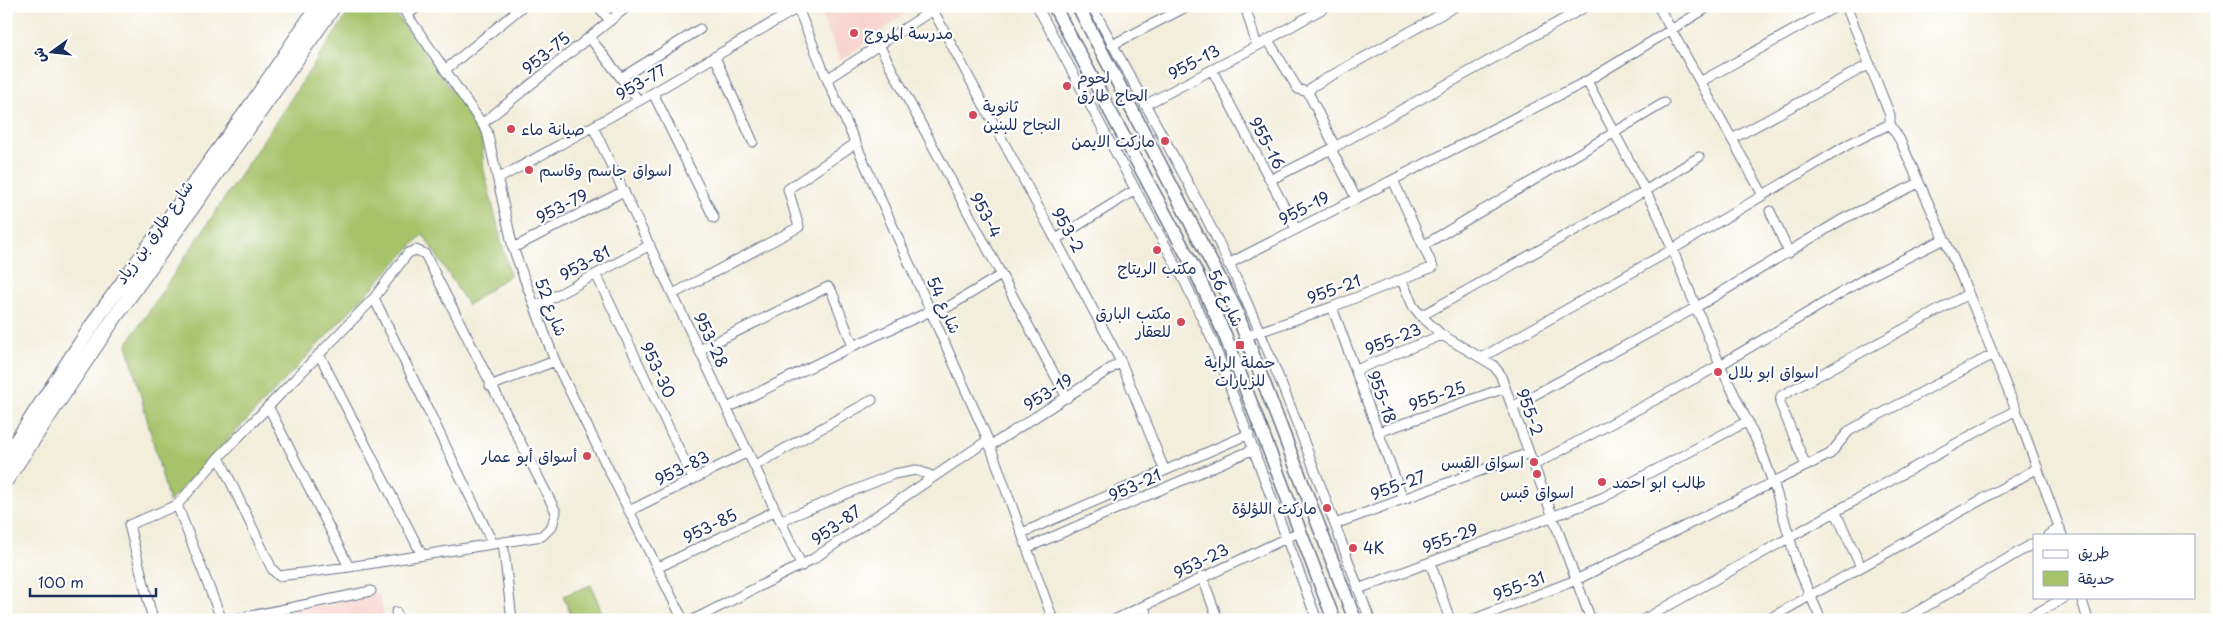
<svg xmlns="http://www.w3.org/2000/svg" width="2223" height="626" font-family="'Playpen Sans','Playpen Sans Arabic',sans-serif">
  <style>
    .built { fill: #f7d0ca }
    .green { fill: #a6c36b; stroke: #607964 }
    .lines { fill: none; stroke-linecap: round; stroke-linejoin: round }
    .street-casing { stroke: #67728a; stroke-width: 11 }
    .secondary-casing { stroke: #67728a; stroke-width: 15 }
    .primary-casing { stroke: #67728a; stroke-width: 16 }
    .street { stroke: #fff; stroke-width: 9 }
    .secondary { stroke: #fff; stroke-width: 12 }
    .primary { stroke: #fff; stroke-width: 14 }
    .poi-dot { fill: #d1495b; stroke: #fff; stroke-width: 2 }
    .labels { text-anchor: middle; stroke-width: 4.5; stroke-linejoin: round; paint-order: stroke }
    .poi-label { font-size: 16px; fill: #1b2f5e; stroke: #fff; text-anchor: start }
    .street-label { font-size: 16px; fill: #1b2f5e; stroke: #fff }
  </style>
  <rect width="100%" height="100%" fill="#fff"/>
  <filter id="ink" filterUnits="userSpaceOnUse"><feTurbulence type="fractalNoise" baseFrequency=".02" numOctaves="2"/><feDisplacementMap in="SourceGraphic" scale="10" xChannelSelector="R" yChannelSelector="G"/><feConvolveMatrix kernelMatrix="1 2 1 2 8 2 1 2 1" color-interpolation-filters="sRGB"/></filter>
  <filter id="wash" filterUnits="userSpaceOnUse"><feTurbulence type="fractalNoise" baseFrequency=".0096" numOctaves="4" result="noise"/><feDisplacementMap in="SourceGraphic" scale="20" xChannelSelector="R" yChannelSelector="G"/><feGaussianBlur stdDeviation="1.12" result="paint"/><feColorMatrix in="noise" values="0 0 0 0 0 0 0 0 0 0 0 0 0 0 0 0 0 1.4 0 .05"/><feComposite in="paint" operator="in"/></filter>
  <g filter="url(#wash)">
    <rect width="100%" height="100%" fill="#f3eedb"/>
    <path class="built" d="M 818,6 L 915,6 L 841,61 Z
      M 379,593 L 385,620 L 269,620 L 268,615 Z"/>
    <path class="green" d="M 353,6 L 390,6 L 481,130 L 484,171 L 510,275 L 468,305 L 423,234 L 169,502 L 127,344 Z
      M 591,585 L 605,620 L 573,620 L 563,596 Z"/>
  </g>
  <g filter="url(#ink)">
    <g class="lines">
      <defs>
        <path id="street" d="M 401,6 L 487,131 L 513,248 L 555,361 L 683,620
          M 598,6 L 610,21
          M 797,6 L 827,79 L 988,440 L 1053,620
          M 1037,6 L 1185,282 L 1214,344 L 1317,620
          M 1092,6 C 1143,103 1200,198 1245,298 C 1292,403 1330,512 1370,620
          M 1245,6 L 1257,46
          M 1658,6 L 1763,195
          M 1846,6 L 1890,115 L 1890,124 L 1900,140 L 1962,278 L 2016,410 L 2062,535
          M 933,10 L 1121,362 L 1164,469
          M 407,15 L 419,6
          M 590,38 L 639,101
          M 1268,40 L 1298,89 L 1308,92
          M 879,45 L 1067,398
          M 1112,45 L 1188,6
          M 715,57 L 753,142
          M 445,70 L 523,6
          M 1212,70 L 1296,229
          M 621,78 L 700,29
          M 827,79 L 939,6
          M 1587,81 L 1659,217 L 1720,365 L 1761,450 L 1776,491 L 1798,567 L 1821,620
          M 1700,82 L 1837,6
          M 1308,92 L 1313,86 L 1456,6
          M 1308,92 L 1335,147
          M 653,93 L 714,218
          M 1145,105 L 1257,46 L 1327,6
          M 483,123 L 628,6
          M 593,127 L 802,566
          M 1732,139 L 1870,64
          M 1331,149 L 1356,198
          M 498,179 L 653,93 L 801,6
          M 1270,180 L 1331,149 L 1587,6
          M 1770,211 L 1789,253
          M 1056,239 L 1135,190
          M 1424,245 L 1664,103
          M 513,248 L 624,191
          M 1228,264 L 1587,81 L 1710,6
          M 596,274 L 693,479
          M 1402,281 L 1413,306 L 1421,316 L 1442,335 L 1493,365 L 1500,374 L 1591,620
          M 673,294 L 799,227 L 788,189 L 856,143
          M 374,298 L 493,544
          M 535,307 L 650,245
          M 1332,307 L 1403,499
          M 933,316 L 1001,275
          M 1421,316 L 1645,191 L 1699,157
          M 1247,336 L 1332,307 L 1433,267 L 1393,180
          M 699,350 L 828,287 L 832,292 L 853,346
          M 319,354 L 422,555
          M 1481,358 L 1673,249 L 1849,144 L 1890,124
          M 1356,370 L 1442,335
          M 490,386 L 555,361
          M 268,406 L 349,567
          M 1512,407 L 1695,308 L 1843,219 L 1919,183
          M 727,408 L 853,346 L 931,311
          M 1379,432 L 1505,388
          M 990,446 L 1121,362
          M 1534,465 L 1720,365 L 1866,278 L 1944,239
          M 754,466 L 872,400
          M 1806,466 L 1780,403 L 1781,396 L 1968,294
          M 177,505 L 221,618 L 226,620
          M 629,511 L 748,452
          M 1836,513 L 1861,567
          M 780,521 L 894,474 L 916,470 L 932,476
          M 1335,524 L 1529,453
          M 1022,533 L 1249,434
          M 2048,535 L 2060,528
          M 503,542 L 512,620
          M 1027,548 L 1254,449
          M 1430,562 L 1450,620
          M 657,568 L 775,511
          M 1202,576 L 1218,620
          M 1358,589 L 1602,498 L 1748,421
          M 2081,597 L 2088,620
          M 1144,607 L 1149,620
          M 396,612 L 398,620
          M 152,616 L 129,525 L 177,505 L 219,457 L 374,298 L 408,253 L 416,250 L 425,254 L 556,512 L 552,526 L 542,536 L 349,567 L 279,576 L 272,569 L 219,457
          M 231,620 L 371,591
          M 693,620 L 813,559 L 988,440
          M 1114,620 L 1301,531
          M 1472,620 L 1576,580 L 1830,454 L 1849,431 L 1856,427 L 1992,355
          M 1643,620 L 2016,410
          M 1767,620 L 2038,468
          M 1903,620 L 2034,543
          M 2024,620 L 2066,597"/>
        <path id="secondary" d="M 1054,6 L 1196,272 L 1225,335 L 1334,620
          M 1078,6 L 1235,308 L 1355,620"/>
        <path id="primary" d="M 6,457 L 99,315 L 254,101 L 318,6
          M 6,480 L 111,323 L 334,6"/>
      </defs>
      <use href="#street" class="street-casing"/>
      <use href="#secondary" class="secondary-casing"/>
      <use href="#primary" class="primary-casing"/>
      <use href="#street" class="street"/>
      <use href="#secondary" class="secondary"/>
      <use href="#primary" class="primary"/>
    </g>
  </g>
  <g class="poi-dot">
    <circle cx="854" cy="33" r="5"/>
    <circle cx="1067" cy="86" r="5"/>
    <circle cx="973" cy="115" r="5"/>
    <circle cx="511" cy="129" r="5"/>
    <circle cx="1165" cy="141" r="5"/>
    <circle cx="529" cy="170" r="5"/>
    <circle cx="1157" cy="250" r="5"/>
    <circle cx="1181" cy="322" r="5"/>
    <rect x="1235" y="340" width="10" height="10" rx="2.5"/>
    <circle cx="1718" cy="372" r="5"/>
    <circle cx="587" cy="456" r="5"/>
    <circle cx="1534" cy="462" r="5"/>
    <circle cx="1537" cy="474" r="5"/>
    <circle cx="1602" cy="482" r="5"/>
    <circle cx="1327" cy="508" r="5"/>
    <circle cx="1353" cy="548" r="5"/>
  </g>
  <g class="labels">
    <g class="poi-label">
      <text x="864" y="39">مدرسة المروج</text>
      <text x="1077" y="83">لحوم<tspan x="1077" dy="18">الحاج طارق</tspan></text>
      <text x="983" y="112">ثانوية<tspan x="983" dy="18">النجاح للبنين</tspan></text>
      <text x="521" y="135">صيانة ماء</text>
      <text x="1155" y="147" text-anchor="end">ماركت الايمن</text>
      <text x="539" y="176">اسواق جاسم وقاسم</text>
      <text x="1157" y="274" text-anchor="middle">مكتب الريتاج</text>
      <text x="1171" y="319" text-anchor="end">مكتب البارق<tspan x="1171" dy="18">للعقار</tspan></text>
      <text x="1240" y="368" text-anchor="middle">حملة الراية<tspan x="1240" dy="18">للزيارات</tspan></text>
      <text x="1728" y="378">اسواق ابو بلال</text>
      <text x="577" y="462" text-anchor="end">أسواق أبو عمار</text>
      <text x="1524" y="468" text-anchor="end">اسواق القبس</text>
      <text x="1612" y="488">طالب ابو احمد</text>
      <text x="1537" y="498" text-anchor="middle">اسواق قبس</text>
      <text x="1317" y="514" text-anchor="end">ماركت اللؤلؤة</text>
      <text x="1363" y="554">4K</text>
    </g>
    <g class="street-label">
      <text transform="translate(546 53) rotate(-39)" y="6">953-75</text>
      <text transform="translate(1194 62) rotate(-28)" y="6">955-13</text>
      <text transform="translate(641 82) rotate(-30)" y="6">953-77</text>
      <text transform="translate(1267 143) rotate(62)" y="6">955-16</text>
      <text transform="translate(562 206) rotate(-27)" y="6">953-79</text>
      <text transform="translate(1304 208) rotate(-27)" y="6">955-19</text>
      <text transform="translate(986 215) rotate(62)" y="6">953-4</text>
      <text transform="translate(1068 230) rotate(61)" y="6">953-2</text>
      <text transform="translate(154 232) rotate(-55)" y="6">شارع طارق بن زياد</text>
      <text transform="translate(585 263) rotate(-28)" y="6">953-81</text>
      <text transform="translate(1334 289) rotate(-20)" y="6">955-21</text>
      <text transform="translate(1226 298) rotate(65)" y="6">شارع 56</text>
      <text transform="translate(944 305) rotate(66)" y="6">شارع 54</text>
      <text transform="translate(551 307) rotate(69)" y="6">شارع 52</text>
      <text transform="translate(1393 339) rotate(-22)" y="6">955-23</text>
      <text transform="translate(711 340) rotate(65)" y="6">953-28</text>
      <text transform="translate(658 370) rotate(65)" y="6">953-30</text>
      <text transform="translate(1048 392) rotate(-32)" y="6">953-19</text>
      <text transform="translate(1437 396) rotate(-19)" y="6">955-25</text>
      <text transform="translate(1382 397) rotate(70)" y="6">955-18</text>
      <text transform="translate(1530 412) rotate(70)" y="6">955-2</text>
      <text transform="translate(682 468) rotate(-26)" y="6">953-83</text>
      <text transform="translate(1135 485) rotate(-24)" y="6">953-21</text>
      <text transform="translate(1398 485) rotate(-20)" y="6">955-27</text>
      <text transform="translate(836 525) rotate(-35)" y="6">953-87</text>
      <text transform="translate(710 526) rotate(-26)" y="6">953-85</text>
      <text transform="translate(1450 538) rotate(-20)" y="6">955-29</text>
      <text transform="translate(1201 561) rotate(-26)" y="6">953-23</text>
      <text transform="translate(1519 586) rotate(-21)" y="6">955-31</text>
    </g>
  </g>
  <rect width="2223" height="626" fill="none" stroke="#fff" stroke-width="25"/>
  <rect x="2033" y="534" width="162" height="65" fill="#ffffff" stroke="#a4acbf"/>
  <rect x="2043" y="550" width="25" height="8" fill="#ffffff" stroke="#a4acbf"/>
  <text x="2078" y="558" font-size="15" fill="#1b2f5e">طريق</text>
  <rect x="2043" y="571" width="25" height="15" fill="#a6c36b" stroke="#a4acbf"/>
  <text x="2078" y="584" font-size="15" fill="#1b2f5e">حديقة</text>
  <g transform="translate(52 52) rotate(255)" stroke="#ffffff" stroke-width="4" paint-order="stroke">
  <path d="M0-4L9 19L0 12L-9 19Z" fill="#1b2f5e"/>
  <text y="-8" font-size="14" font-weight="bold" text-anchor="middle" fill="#1b2f5e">ش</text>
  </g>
  <path d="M30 588v8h126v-8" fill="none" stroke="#1b2f5e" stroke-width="2.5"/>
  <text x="38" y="588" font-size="15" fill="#1b2f5e" stroke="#ffffff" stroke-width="4" paint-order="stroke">100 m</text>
</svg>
